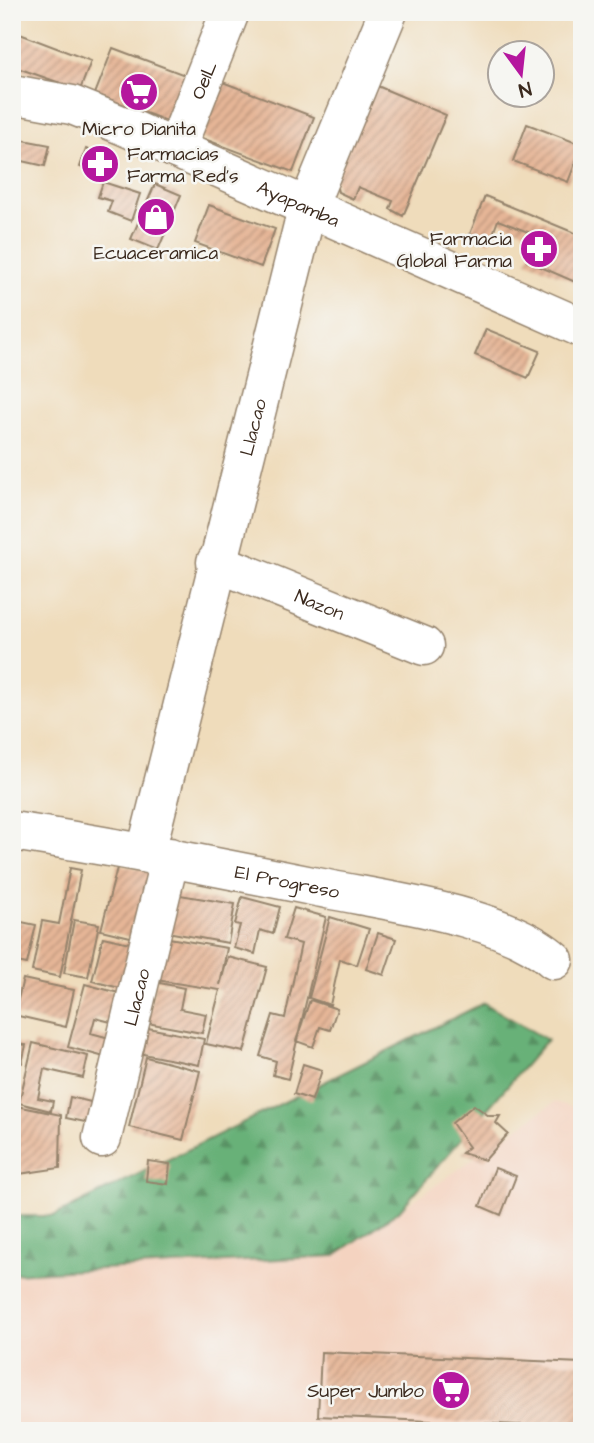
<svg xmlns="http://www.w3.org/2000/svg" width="594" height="1443" font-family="'Architects Daughter',sans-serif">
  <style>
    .built { fill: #f4d3c0 }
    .forest { fill: url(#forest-firs); stroke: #526e4b; stroke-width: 2 }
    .building { fill: url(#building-hatch) }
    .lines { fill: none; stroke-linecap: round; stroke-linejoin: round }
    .minor-casing { stroke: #95836c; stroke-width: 41 }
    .major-casing { stroke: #95836c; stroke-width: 41 }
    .minor { stroke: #fff; stroke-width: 38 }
    .major { stroke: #fff; stroke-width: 38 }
    .labels { text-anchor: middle; stroke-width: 5; stroke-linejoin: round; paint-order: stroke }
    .street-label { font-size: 19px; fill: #3b2a1e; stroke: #f6f6f2 }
    .poi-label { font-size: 19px; fill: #3b2a1e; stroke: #f6f6f2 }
  </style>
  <defs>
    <pattern id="forest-firs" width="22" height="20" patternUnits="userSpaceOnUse" patternTransform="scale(1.75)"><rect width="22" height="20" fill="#68b178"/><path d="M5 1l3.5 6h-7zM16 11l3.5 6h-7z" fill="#579062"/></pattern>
    <pattern id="building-hatch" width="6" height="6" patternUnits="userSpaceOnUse" patternTransform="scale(1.75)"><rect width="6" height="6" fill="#e6b697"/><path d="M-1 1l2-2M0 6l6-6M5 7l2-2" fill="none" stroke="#bc947b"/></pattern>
  </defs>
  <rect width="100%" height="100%" fill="#f6f6f2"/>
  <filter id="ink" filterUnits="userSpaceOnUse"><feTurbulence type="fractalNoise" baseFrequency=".0143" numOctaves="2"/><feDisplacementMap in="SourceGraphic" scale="14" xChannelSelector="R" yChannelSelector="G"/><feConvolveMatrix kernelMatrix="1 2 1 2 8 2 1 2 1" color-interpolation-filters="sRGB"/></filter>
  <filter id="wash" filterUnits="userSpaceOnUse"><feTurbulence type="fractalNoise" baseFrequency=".00686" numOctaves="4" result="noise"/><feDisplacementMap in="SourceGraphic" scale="28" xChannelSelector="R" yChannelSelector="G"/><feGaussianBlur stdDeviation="1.57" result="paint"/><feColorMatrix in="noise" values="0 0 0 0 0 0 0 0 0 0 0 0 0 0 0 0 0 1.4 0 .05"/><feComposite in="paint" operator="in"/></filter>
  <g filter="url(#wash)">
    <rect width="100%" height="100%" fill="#efdcbb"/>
    <path class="built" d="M 555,1102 L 582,1110 L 582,1431 L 12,1431 L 12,1274 L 334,1256 Z"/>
    <path class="forest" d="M 484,1003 L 547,1040 L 399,1211 L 334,1256 L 12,1274 L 12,1216 L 54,1216 Z"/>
    <g id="blocks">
      <path class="building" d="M 12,31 L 91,61 L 80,90 L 12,66 Z
        M 113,48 L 193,78 L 175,124 L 95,94 Z
        M 212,78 L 314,117 L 293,172 L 191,134 Z
        M 375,85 L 446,115 L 403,216 L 390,209 L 393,201 L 358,187 L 353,199 L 338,192 L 335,179 Z
        M 527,124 L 582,145 L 568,182 L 513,161 Z
        M 23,140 L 50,145 L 45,166 L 18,160 Z
        M 86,149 L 108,157 L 102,175 L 80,167 Z
        M 103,182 L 140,194 L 131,221 L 108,212 L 112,201 L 98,197 Z
        M 155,184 L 181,195 L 158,250 L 131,239 Z
        M 485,196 L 582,236 L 582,285 L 527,261 L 538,236 L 498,220 L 490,242 L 470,234 Z
        M 209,205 L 275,229 L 261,267 L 195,243 Z
        M 486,329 L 540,351 L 528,378 L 475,355 Z
        M 118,864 L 159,873 L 143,940 L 101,930 Z
        M 70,868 L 81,870 L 60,977 L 32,971 L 42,921 L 59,924 Z
        M 174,894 L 235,904 L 228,943 L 167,932 Z
        M 242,897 L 280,907 L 273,934 L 260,930 L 255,954 L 234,948 L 240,925 L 235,924 Z
        M 294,908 L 326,917 L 288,1079 L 273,1075 L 276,1061 L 260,1056 L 273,1015 L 285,1018 L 301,944 L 284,939 Z
        M 330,917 L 369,929 L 357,965 L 340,959 L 330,1005 L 309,998 Z
        M 12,920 L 36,925 L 27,964 L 12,961 Z
        M 74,920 L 99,924 L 88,977 L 64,973 Z
        M 378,933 L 396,939 L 384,975 L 366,969 Z
        M 103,937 L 143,946 L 132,991 L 92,981 Z
        M 163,937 L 227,948 L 220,985 L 228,957 L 267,967 L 244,1052 L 206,1044 L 220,990 L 156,980 Z
        M 12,965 L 19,966 L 13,995 L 12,995 Z
        M 23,979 L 74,990 L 66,1027 L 14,1015 Z
        M 155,982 L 184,988 L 180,1009 L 206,1014 L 202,1033 L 147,1023 Z
        M 85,984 L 126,995 L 119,1024 L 95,1018 L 91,1033 L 113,1039 L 108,1058 L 68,1047 Z
        M 310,1000 L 337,1009 L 330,1030 L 320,1027 L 313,1047 L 296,1041 Z
        M 148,1028 L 204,1039 L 199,1065 L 143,1054 Z
        M 12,1043 L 26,1045 L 22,1063 L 12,1062 Z
        M 33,1043 L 88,1056 L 83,1078 L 44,1069 L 38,1098 L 53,1101 L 51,1111 L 19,1103 Z
        M 146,1057 L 200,1071 L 183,1140 L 129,1127 Z
        M 303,1064 L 322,1070 L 312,1100 L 294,1094 Z
        M 70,1097 L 95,1103 L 90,1123 L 66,1118 Z
        M 12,1105 L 61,1115 L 60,1168 L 12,1175 Z
        M 474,1105 L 489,1116 L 500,1116 L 496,1123 L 508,1134 L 485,1160 L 462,1153 L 469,1147 L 452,1123 Z
        M 148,1161 L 170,1164 L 168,1184 L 146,1181 Z
        M 495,1168 L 516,1176 L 501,1215 L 480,1206 Z
        M 321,1352 L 582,1363 L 582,1428 L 318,1416 Z"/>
    </g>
  </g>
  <g filter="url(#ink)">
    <use href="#blocks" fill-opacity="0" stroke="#95836c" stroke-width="2"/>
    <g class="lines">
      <defs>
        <g id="minor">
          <path id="s1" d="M 176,149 L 230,12"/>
          <path id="s2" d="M 216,562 L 424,646"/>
          <path id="s3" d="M 12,831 C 118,847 222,868 327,889 C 392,902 505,916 554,960"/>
          <path id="s4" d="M 146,852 L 307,209 L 388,12"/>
          <path id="s5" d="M 102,1138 L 170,857"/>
        </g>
        <g id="major">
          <path id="s6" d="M 12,94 L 72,105 L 124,126 L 582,328"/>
        </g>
      </defs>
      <use href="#minor" class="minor-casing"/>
      <use href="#major" class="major-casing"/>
      <use href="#minor" class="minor"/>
      <use href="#major" class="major"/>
    </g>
  </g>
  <defs>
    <symbol id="supermarket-disc" viewBox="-11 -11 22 22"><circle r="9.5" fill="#b5179e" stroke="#f6f6f2"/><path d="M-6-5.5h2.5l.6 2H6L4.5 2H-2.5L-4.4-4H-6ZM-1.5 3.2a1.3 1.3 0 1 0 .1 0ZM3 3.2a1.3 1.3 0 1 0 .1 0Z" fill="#fff"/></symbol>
    <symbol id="pharmacy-disc" viewBox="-11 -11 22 22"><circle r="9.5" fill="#b5179e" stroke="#f6f6f2"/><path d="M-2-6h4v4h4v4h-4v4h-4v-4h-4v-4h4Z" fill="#fff"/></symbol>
    <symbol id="shop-disc" viewBox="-11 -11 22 22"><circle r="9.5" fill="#b5179e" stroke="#f6f6f2"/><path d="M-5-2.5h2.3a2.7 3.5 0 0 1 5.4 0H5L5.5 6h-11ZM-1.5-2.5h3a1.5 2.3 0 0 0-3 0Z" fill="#fff"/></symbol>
  </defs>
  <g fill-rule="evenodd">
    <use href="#supermarket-disc" x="117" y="70" width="44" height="44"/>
    <use href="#pharmacy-disc" x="78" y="142" width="44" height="44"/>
    <use href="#shop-disc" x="134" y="195" width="44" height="44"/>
    <use href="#pharmacy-disc" x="517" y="227" width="44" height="44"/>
    <use href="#supermarket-disc" x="429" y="1368" width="44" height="44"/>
  </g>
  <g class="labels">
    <g class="street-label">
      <text dy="7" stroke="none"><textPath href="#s1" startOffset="74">Oe1L</textPath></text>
      <text dy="7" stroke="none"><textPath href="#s6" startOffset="308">Ayapamba</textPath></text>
      <text dy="7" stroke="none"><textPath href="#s4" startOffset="438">Llacao</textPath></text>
      <text dy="7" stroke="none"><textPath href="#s2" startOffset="112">Nazon</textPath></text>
      <text dy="7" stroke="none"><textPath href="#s3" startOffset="280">El Progreso</textPath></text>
      <text dy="7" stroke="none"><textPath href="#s5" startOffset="145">Llacao</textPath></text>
    </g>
    <g class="poi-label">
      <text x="139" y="135">Micro Dianita</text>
      <text x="127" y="160" text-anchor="start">Farmacias<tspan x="127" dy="22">Farma Red's</tspan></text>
      <text x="512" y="245" text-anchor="end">Farmacia<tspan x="512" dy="22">Global Farma</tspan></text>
      <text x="156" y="259">Ecuaceramica</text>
      <text x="424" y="1397" text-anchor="end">Super Jumbo</text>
    </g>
  </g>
  <rect width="594" height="1443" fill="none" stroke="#f6f6f2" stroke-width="42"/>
  <g transform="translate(521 74) rotate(165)"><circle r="33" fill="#f6f6f2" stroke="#aba49d" stroke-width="2"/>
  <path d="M0-5L12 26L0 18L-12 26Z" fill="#b5179e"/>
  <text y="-10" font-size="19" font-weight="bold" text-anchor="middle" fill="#3b2a1e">N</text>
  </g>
</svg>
